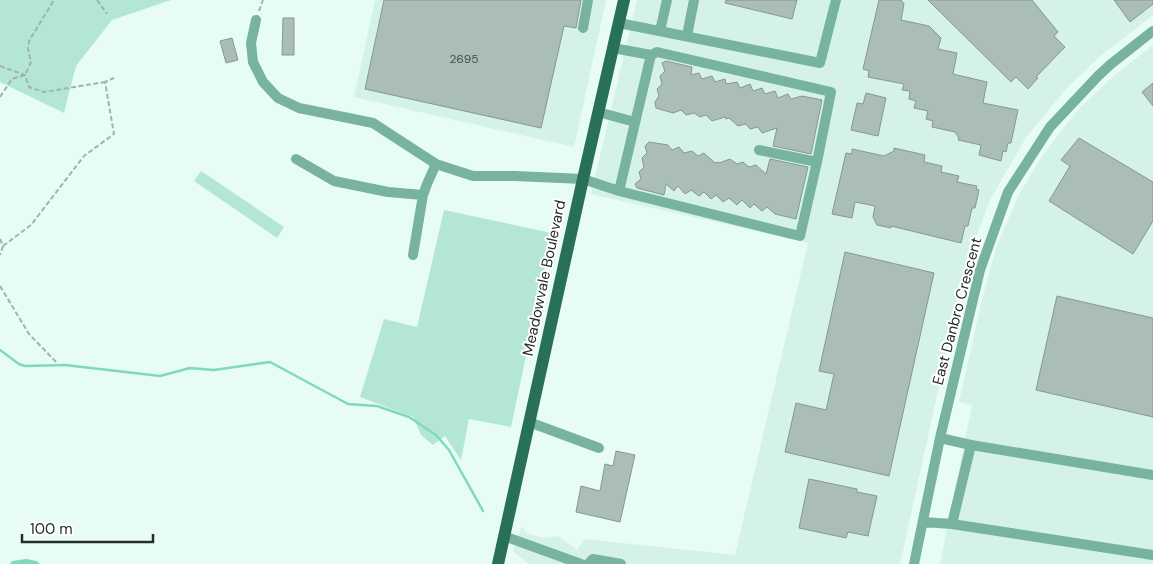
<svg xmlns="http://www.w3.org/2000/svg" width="1153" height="564" font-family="'DM Sans',sans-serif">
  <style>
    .built { fill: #d5f2e7 }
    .green { fill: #b3e7d4 }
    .water { fill: #81d9bc }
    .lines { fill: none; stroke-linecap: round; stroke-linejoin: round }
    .stream { stroke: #81d9bc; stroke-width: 2.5 }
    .building { fill: #aabdb6; stroke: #859891 }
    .path { stroke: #a2b3ad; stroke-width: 2; stroke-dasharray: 5 2.5; stroke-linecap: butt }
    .minor { stroke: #77b39e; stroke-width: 10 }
    .major { stroke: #29705b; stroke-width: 12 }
    .labels { text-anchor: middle; stroke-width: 4; stroke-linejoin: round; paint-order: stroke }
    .number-label { font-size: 12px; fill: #46514d }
    .street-label { font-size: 15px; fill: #252d2a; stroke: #fff }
  </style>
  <rect width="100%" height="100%" fill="#e7fcf4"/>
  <path class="built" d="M 375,0 L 606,0 L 574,147 L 354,97 Z
    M 637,0 L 1153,0 L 1153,15 L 1098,58 L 1065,90 L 1025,139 L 990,200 L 971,251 L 962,282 L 900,564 L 529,564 L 513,551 L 522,527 L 528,534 L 545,538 L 558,536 L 577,550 L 584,539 L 735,555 L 808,243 L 591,194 Z
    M 1153,45 L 1153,564 L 940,564 L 972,405 L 959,402 L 981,304 L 996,248 L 1018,196 L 1042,156 L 1076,112 L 1110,79 Z"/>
  <path class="green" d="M 0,0 L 171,0 L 112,20 L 76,66 L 64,113 L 0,82 Z
    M 201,171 L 284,227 L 277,238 L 194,181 Z
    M 444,210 L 552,233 L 511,427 L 469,419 L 461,460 L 445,436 L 433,445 L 421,435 L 413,417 L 360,397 L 384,319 L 417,327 Z"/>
  <path class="water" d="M 26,559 L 37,561 L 40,564 L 10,564 L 12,561 Z"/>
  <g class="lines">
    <path class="stream" d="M 0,350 L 19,364 L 25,366 L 65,365 L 160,376 L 190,368 L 214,370 L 270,362 L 348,404 L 377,406 L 409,417 L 436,435 L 449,450 L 483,511"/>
  </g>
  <path class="building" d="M 384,0 L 581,0 L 576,28 L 564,26 L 541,128 L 365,89 Z
    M 726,0 L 797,0 L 792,19 L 725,3 Z
    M 879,0 L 901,0 L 904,4 L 901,20 L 929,26 L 941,38 L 938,49 L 957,53 L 953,74 L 987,82 L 983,103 L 1018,110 L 1011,143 L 1008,143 L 1006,152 L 1003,151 L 1001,161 L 979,155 L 981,145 L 958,140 L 959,138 L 955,132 L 932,127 L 933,121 L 926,119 L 928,111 L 914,108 L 916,101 L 909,99 L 910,91 L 902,90 L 904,84 L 868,77 L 869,71 L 863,69 Z
    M 928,0 L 1032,0 L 1058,32 L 1054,36 L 1065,47 L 1036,77 L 1038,78 L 1028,89 L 1016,77 L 1011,82 Z
    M 1114,0 L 1153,0 L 1153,4 L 1130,22 Z
    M 283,18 L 294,18 L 294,55 L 282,55 Z
    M 232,38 L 238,60 L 226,63 L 220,41 Z
    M 666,61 L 692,67 L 691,75 L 699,73 L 702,79 L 712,76 L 715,82 L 725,79 L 726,84 L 737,82 L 740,88 L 750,84 L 753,91 L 762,88 L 765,94 L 775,91 L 778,98 L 788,94 L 791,99 L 802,96 L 822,100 L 811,154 L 773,146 L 777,128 L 762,133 L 758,127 L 750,129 L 746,124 L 738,126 L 729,118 L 726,119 L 725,117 L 712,121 L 706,115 L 700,117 L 694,113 L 686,115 L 681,110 L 673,113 L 656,108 L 655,102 L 659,96 L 657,89 L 662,84 L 660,76 L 665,71 L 662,63 Z
    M 1153,83 L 1153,106 L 1142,92 Z
    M 866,93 L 886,98 L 878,136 L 851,130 L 857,103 L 863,104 Z
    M 1079,138 L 1153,182 L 1153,221 L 1133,254 L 1049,201 L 1070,166 L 1061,160 Z
    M 649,142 L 668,145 L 672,150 L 679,147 L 684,153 L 692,151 L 698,156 L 704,153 L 715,163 L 718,162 L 719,163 L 730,159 L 737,164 L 743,162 L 749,167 L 756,165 L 766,174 L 770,159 L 808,167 L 796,219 L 775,214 L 767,207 L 762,211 L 754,204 L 750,208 L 742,200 L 737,205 L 729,198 L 723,202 L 716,195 L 711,199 L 704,192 L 699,196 L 691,190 L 685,194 L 678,186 L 674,191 L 666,184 L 664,195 L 637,188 L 635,184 L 641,179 L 639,172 L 644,167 L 642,158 L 647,153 L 645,146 Z
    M 894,148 L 925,155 L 924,162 L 942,166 L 941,172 L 959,176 L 957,182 L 977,186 L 976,189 L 979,190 L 975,208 L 972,208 L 968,226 L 965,226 L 961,243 L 891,226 L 891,228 L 877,225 L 873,217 L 875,206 L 855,202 L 852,218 L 832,214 L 846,153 L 852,154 L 852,149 L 884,156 L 894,151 Z
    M 845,252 L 934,273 L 889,476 L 785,452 L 796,403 L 826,410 L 834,374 L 819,371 Z
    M 1057,296 L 1153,318 L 1153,417 L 1036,390 Z
    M 616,451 L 635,455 L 620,522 L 576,512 L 581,486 L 600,491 L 605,464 L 613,466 Z
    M 809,479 L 857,489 L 857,492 L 877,496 L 868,536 L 848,532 L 846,538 L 799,528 Z"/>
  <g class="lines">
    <path class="path" d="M 97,0 L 107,14
      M 259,11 L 263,0
      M 0,66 L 25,75 L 29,87 L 44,92 L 105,82
      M 0,97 L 12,79 L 25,75 L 31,62 L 28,49 L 29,41 L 54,0
      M 0,239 L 3,246 L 0,255
      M 3,246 L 31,225 L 84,156 L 114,134 L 105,82 L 114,78
      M 0,286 L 29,334 L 57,363"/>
    <path class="minor" d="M 256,20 L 251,43 L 253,62 L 263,82 L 278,98 L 299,108 L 373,123 L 436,164 L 473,176 L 515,176 L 583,179 L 619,191 L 800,236 L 817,162 L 759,150
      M 619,23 L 820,63 L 836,0
      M 583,28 L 588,0
      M 660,31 L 667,0
      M 687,36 L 694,0
      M 613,48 L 651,55 L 619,191
      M 651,55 L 657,52 L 831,92 L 817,162
      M 598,112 L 635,122
      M 296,159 L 334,181 L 388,192 L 423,195
      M 413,255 L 423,195 L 427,184 L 436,164
      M 529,422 L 599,448
      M 940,438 L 971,445
      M 1153,475 L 971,445 L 952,524 L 1153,555
      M 923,522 L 952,524
      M 504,536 L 581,564
      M 588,564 L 593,559 L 621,564
      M 914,564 L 940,438 L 980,270 L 1008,192 L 1050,127 L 1098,76 L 1111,64 L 1153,31"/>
    <path class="major" d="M 498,564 L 583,179 L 624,0"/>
  </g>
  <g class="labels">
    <g class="number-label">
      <text x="464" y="63">2695</text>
    </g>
    <g class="street-label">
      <text transform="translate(544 278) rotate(-78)" y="5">Meadowvale Boulevard</text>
      <text transform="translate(957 311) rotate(-75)" y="5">East Danbro Crescent</text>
    </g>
  </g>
  <path d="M22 534v8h131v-8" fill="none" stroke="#252d2a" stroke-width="2.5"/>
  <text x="30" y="534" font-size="15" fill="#252d2a" stroke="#ffffff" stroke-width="4" paint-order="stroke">100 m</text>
</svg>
